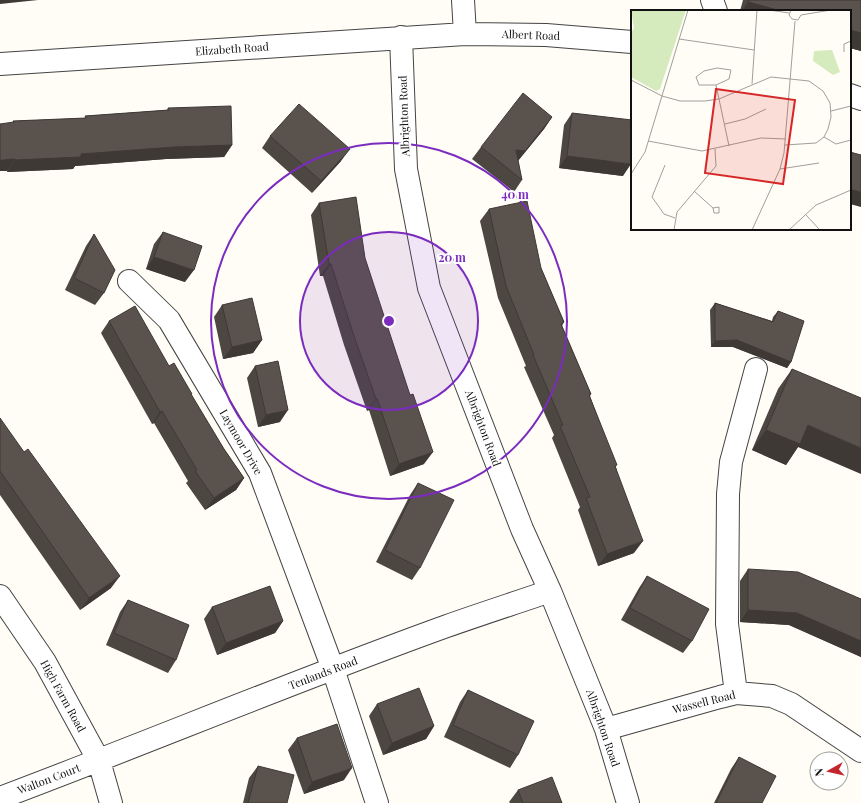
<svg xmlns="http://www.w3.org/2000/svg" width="861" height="803" font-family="'Playfair Display',serif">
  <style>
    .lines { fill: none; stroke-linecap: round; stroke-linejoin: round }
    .minor-casing { stroke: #444; stroke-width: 24 }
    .minor { stroke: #fff; stroke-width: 22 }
    .wall { fill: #4d4742 }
    .shaded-wall { fill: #3f3936 }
    .building { fill: #5a524d; stroke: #3f3936 }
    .ring { fill: none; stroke: #7b2cbf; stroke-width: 2 }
    .labels { text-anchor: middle; stroke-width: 4; stroke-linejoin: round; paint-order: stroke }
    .street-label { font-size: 11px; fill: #111; stroke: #fff }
    .inset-road { fill: none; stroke: #a09f9a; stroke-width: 1 }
    .view { fill: #d62828; fill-opacity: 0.15; stroke: #d62828; stroke-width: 2 }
    .inset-edge { fill: none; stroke: #111; stroke-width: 2 }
    .centre { fill: #7b2cbf; stroke: #fff; stroke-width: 2 }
    .ring-label { font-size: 12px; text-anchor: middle; font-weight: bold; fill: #7b2cbf; stroke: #fff; stroke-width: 4; stroke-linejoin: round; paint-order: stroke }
  </style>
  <rect width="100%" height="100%" fill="#fffdf5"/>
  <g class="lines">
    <defs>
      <path id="minor" d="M 463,0 L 465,34
        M 712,0 L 716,11
        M 401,37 L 406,169 L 429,288 L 522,529 L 550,591 L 606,729 L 628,803
        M 0,64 L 465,34 L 546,35 L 632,42
        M 850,95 L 861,99
        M 129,281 L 169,320 L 260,473 L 333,669 L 377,803
        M 0,596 L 45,662 L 99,761 L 111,803
        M 736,693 L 727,624 L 728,494 L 731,462 L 756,369
        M 606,729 L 720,697 L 736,693 L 772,696 L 791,704 L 861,751
        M 0,798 C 149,742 297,680 447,626 C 481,614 515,603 550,591"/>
    </defs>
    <use href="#minor" class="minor-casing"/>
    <use href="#minor" class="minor"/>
  </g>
  <path class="wall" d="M 743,0 L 861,0 L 861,51 L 850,48 L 850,11 L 740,11 Z
    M 168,108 L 232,145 L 224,157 L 166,159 L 75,166 L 73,169 L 7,172 L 12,123 L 13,121 L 85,118 L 85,116 L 167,110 Z
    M 572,113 L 623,176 L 559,168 L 564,125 Z
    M 552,117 L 544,129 L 518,161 L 522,180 L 514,192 L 472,159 L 481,147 Z
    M 270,136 L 341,161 L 312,193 L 262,148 Z
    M 319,203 L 365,258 L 424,464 L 390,476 L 369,410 L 367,411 L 344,345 L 323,276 L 320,276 L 311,215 Z
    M 489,209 L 541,268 L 564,322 L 562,326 L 591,394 L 590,396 L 616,467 L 634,553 L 598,566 L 578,510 L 580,507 L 552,438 L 554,435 L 524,367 L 526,366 L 498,298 L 480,221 Z
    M 163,232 L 185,282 L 146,269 L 154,244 Z
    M 94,234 L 104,293 L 95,305 L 65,290 L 86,246 Z
    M 715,303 L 772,321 L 773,317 L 778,311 L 791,362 L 787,368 L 733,347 L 711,347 L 710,310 Z
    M 222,305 L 262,340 L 253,353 L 223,359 L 214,317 Z
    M 109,321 L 169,366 L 191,395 L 224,449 L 244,478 L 236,490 L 205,510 L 186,483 L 188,481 L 154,423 L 152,424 L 101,333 Z
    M 255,366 L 280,422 L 258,427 L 247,378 Z
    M 792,369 L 798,447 L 786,465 L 752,450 L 778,389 Z
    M 0,418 L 111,588 L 80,610 L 0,495 Z
    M 418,483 L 420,568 L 412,580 L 376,562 L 410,495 Z
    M 748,569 L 861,599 L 861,657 L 789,625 L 740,622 L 740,581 Z
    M 647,576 L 692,641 L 683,653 L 621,620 L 639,588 Z
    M 128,600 L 176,660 L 168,673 L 106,645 L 120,612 Z
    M 212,607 L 283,621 L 275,633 L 217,655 L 204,619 Z
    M 468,690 L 518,755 L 510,768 L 444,737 L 460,702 Z
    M 377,704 L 434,726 L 426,739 L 383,755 L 369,716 Z
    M 297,738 L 344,780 L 304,794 L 288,750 Z
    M 739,757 L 762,803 L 714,803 L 731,769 Z
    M 258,766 L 287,803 L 243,803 L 249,778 Z
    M 518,790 L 562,803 L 510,803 L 509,802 Z"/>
  <path class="shaded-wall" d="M 0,0 L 38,0 L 0,4 Z
    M 748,2 L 781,11 L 742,11 Z
    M 850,30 L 861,33 L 861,51 L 850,48 Z
    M 552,117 L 544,129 L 516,163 L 516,150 Z
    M 232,145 L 224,157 L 166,159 L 75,166 L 73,169 L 7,172 L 15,160 L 81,154 L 174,147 Z
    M 350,149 L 341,161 L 312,193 L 321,181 Z
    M 567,156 L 631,164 L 623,176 L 559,168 Z
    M 15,159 L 7,171 L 0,171 L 0,160 Z
    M 850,189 L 861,192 L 861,207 L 850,204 Z
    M 154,257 L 194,270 L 185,282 L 146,269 Z
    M 329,264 L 331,264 L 323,276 L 320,276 Z
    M 262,340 L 253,353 L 223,359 L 232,347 Z
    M 737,340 L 791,362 L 787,368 L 733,347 L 711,347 L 715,341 Z
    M 377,398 L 369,410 L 367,411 L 376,399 Z
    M 288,410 L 280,422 L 258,427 L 266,415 Z
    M 162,411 L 154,423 L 152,424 L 160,412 Z
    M 808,425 L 861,448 L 861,474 L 798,447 L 786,465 L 752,450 L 766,430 Z
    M 433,452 L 424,464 L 390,476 L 399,464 Z
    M 244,478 L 236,490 L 205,510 L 214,498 Z
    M 643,541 L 634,553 L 598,566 L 607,554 Z
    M 120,576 L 111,588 L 80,610 L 89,598 Z
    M 748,610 L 797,613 L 861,641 L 861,657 L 789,625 L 740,622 Z
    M 283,621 L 275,633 L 217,655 L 226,643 Z
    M 434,726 L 426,739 L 383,755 L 392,743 Z
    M 352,768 L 344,780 L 304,794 L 312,782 Z"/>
  <path class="building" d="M 749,0 L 861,0 L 861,33 L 850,30 L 850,11 L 781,11 L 748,2 Z
    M 523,93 L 552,117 L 525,151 L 516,150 L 522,180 L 481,147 Z
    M 299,104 L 350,149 L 321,181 L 270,136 Z
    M 231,106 L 232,145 L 174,147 L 81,154 L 81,157 L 15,160 L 15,159 L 0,160 L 0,124 L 14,122 L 13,121 L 86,118 L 85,116 L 169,110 L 168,108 Z
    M 572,113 L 632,120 L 632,159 L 631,164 L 567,156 Z
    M 850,152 L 861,155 L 861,192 L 850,189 Z
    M 356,197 L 365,258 L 410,395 L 413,394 L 433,452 L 399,464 L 377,398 L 376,399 L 353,333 L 331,264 L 329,264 L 319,203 Z
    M 527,201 L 541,268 L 564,322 L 561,324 L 591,394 L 589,395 L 617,465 L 615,466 L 643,541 L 607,554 L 586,498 L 590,497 L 560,426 L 563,425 L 533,355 L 534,355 L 506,286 L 489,209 Z
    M 163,232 L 202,246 L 194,270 L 154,257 Z
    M 94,234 L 115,270 L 104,293 L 74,278 Z
    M 252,298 L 262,340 L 232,347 L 222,305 Z
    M 715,303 L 773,322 L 778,311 L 804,321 L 791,362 L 737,340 L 715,341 Z
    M 135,306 L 169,366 L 174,363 L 192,394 L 191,394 L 224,449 L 244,478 L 214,498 L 195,471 L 197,470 L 162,411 L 160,412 L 109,321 Z
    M 278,361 L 288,410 L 266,415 L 255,366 Z
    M 792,369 L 861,398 L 861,448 L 808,425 L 800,444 L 766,430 Z
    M 0,418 L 24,452 L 28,449 L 120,576 L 89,598 L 0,471 Z
    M 418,483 L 454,500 L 420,568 L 385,550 Z
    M 748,569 L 798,572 L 861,599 L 861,641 L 797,613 L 748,610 Z
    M 647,576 L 709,609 L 692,641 L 630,608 Z
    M 270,586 L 283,621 L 226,643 L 212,607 Z
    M 128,600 L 189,625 L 176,660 L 114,633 Z
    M 419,688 L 434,726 L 392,743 L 377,704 Z
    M 468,690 L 534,721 L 518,755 L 453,725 Z
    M 337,724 L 352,768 L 312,782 L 297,738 Z
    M 739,757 L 776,776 L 762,803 L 716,803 Z
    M 258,766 L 294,775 L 287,803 L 248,803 Z
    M 552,777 L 562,803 L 523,803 L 518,790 Z"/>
  <circle cx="389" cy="321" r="89" fill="#7b2cbf" fill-opacity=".12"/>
  <g class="ring">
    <circle cx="389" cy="321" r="89"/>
    <circle cx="389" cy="321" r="178"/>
  </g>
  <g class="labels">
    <g class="street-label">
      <text transform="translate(531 35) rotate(2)" y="4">Albert Road</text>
      <text transform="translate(232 49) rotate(-4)" y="4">Elizabeth Road</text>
      <text transform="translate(404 116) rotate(-92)" y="4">Albrighton Road</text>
      <text transform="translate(483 428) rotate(69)" y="4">Albrighton Road</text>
      <text transform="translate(241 442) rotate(60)" y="4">Laymoor Drive</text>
      <text transform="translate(323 673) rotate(-21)" y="4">Tenlands Road</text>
      <text transform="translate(63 696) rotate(61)" y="4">High Farm Road</text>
      <text transform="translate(704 702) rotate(-14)" y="4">Wassell Road</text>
      <text transform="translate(603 728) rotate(71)" y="4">Albrighton Road</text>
      <text transform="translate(49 779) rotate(-21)" y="4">Walton Court</text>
    </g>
  </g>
  <g transform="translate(631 10)">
    <rect width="220" height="220" fill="#fffdf5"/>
    <path d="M 0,0 L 55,0 L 29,79 L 25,81 L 0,67 L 0,23 L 3,18 ZM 201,40 L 209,62 L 202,65 L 182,51 L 183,41 Z" fill="#d5ebbd"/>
    <path class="inset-road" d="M 138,0 L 158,3M 160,0 L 158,5 L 161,9 L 167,10 L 170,5M 170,5 L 200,0M 48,29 L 123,40M 213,42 L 213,34 L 220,31M 0,70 L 31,86 L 49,91 L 74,91 L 88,89 L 140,67 L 178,71 L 192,81 L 199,93 L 200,107 L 197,119 L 193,127 L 185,133 L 154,135M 121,74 L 126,0M 85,75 L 98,69 L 100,60 L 86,58 L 73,61 L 65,67 L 68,75 L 85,75 L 98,136M 200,101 L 220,96M 94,114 L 114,109 L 135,99M 193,127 L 205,134 L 220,130M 17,131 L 71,141 L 130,128 L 155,129M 34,155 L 21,187 L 33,204 L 44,208M 149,159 L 188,153M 0,164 L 14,142 L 57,0M 63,181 L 82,198 L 88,197 L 88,203 L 83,203 L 82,198M 175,205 L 188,219M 43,220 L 46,202 L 85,156 L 84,139M 121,220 L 149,159 L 153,143 L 164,11M 158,220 L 185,195 L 220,180"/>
    <path class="view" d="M 85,79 L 164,90 L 152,174 L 74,163 Z"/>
    <rect width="220" height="220" class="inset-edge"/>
  </g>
  <circle cx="389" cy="321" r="6" class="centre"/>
  <g class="ring-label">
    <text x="515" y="199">40 m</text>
    <text x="452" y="262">20 m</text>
  </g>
  <g transform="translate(829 771) rotate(262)"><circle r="19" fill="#ffffff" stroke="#a0a0a0"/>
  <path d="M0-3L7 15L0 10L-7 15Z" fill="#c4262e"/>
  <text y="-6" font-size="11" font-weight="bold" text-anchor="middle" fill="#111111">N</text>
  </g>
</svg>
